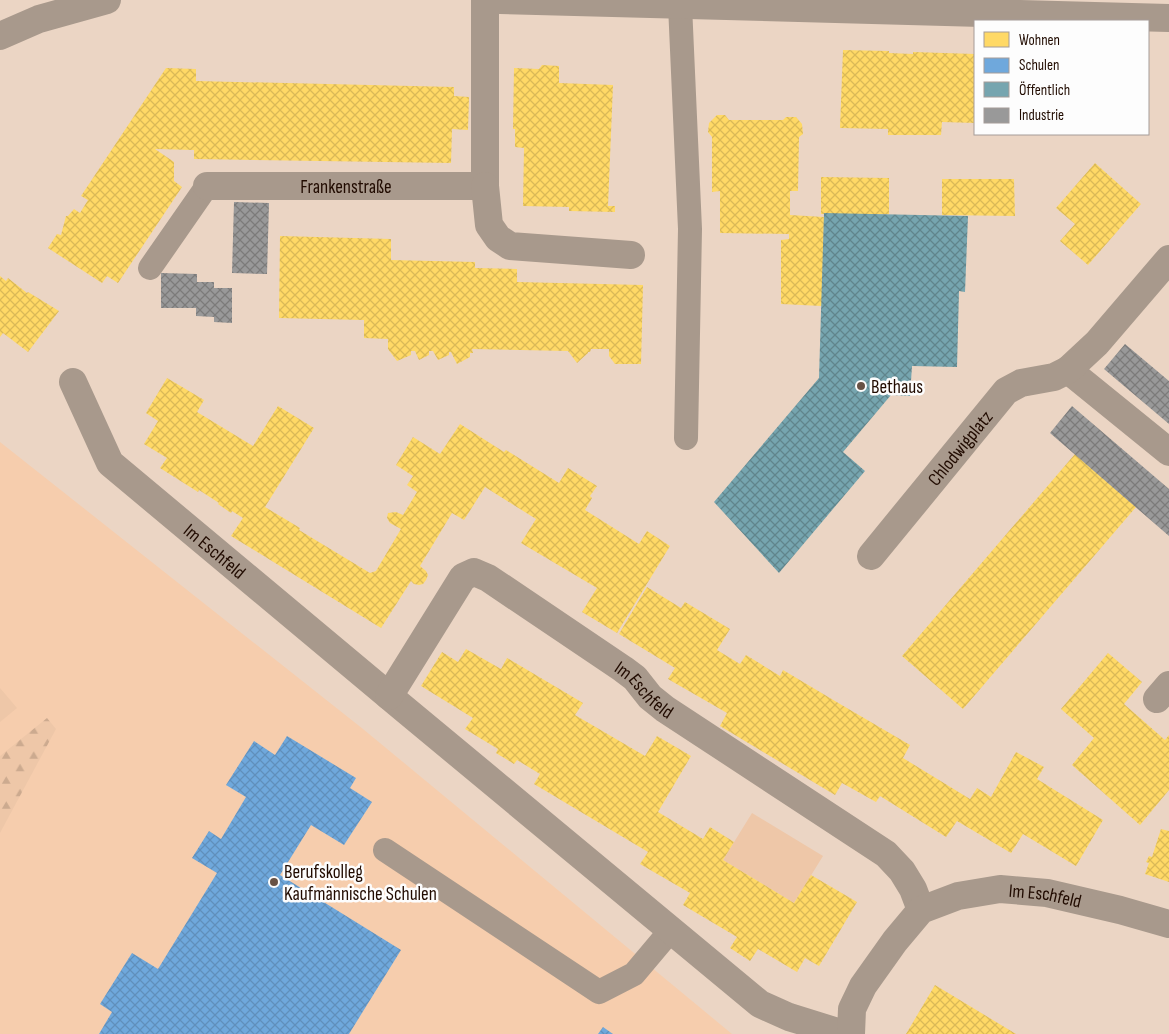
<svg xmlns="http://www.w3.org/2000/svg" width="1169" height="1034" font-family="'Sofia Sans Condensed',sans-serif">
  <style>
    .built { fill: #f6cdad }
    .green { fill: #eec7a8 }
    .forest { fill: url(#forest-firs) }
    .homes { fill: url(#homes-cross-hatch) }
    .schools { fill: url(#schools-cross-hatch) }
    .public { fill: url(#public-cross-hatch) }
    .industry { fill: url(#industry-cross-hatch) }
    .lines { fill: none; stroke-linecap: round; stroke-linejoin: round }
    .lane { stroke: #a8998c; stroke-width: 24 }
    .street { stroke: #a8998c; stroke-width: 28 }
    .poi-dot { fill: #685245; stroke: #fdfdfd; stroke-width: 2 }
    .labels { text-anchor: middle; stroke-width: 5; stroke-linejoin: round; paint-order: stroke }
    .street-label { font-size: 19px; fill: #210b00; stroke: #fdfdfd }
    .poi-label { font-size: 19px; fill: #210b00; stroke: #fdfdfd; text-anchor: start }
  </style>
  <defs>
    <pattern id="forest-firs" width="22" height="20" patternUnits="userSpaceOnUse" patternTransform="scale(1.25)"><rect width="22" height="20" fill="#eec7a8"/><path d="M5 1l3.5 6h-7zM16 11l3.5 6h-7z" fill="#ccaa8f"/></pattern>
    <pattern id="homes-cross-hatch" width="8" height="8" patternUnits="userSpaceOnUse" patternTransform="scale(1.25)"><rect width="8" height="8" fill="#ffd966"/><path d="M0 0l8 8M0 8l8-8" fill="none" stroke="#dab957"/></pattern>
    <pattern id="schools-cross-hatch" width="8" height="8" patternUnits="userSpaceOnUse" patternTransform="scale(1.25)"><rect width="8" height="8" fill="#6fa8dc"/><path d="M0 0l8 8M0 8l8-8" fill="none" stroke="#608fbb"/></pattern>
    <pattern id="public-cross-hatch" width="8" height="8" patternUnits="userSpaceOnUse" patternTransform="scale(1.25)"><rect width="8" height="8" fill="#76a5af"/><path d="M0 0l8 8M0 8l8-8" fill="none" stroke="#60858c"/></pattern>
    <pattern id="industry-cross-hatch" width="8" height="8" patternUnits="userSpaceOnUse" patternTransform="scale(1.25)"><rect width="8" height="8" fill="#999"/><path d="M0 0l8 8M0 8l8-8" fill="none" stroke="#7c7b7a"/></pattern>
  </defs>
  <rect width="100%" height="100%" fill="#ebd5c4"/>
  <path class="built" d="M 0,442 L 363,729 L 732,1034 L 0,1034 Z"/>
  <path class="green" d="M 0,688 L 17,708 L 0,722 Z
    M 752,813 L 823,856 L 794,903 L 723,860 Z"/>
  <path class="forest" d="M 47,718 L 56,729 L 0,833 L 0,756 Z"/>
  <path class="homes" d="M 843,50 L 889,51 L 889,53 L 913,54 L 913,52 L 975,54 L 975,123 L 942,122 L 941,135 L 888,135 L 888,129 L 840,128 Z
    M 542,65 L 559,66 L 559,83 L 613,85 L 608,206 L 615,206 L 615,212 L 569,211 L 569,207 L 523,206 L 524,148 L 515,147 L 515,129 L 513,129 L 514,68 L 539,69 Z
    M 166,68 L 196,69 L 196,81 L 454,87 L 454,96 L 469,97 L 468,130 L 452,129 L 451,163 L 194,159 L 194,150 L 155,149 L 174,162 L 174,181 L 182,187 L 118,283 L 107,276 L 102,283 L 48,248 L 57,234 L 61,235 L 66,216 L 68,216 L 74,209 L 80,213 L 88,200 L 81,196 Z
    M 717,115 L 725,115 L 729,120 L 783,120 L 786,117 L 796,117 L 802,124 L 803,134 L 799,137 L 798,191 L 790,191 L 790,215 L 824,217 L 822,306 L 781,304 L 781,240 L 789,239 L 789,234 L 720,233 L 720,191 L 712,192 L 712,137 L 708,132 L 709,123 Z
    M 1095,163 L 1141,204 L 1088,265 L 1060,241 L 1075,224 L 1056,208 Z
    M 821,177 L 889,178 L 889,214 L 821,214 Z
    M 942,179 L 1014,179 L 1015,216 L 942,215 Z
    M 280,236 L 391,239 L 391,260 L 475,262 L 475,268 L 517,269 L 517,282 L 643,285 L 641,364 L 615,364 L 609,356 L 609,349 L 591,349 L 590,352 L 588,352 L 588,353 L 577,363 L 568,351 L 472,349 L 473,353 L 470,353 L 470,357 L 457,364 L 451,352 L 449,352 L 449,355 L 438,360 L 433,351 L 429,351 L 429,355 L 419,360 L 415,351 L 411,351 L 411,355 L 397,361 L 388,349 L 388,339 L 364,338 L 364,320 L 279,318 Z
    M 0,276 L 6,281 L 8,278 L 27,293 L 28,292 L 59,311 L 28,352 L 3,333 L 0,337 Z
    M 167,378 L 204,400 L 197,412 L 253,446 L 278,406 L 314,428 L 265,507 L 300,528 L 299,530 L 370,573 L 376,571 L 401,529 L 390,523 L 387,518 L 388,513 L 396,512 L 403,515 L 417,492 L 407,485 L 413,476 L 396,465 L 413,437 L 440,454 L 460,424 L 504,452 L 506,450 L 559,483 L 568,468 L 597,486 L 590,496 L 592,498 L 585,510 L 639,544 L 647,531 L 670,546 L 617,633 L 582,612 L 597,588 L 521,543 L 536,519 L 485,487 L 464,520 L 452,513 L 420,566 L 426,571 L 428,575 L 426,580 L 423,584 L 419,585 L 414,584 L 411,581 L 381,628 L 231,536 L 243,518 L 232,511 L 231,513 L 218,504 L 219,503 L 199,490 L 198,492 L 160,468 L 167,458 L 144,444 L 158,421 L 146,413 Z
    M 1075,454 L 1136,507 L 963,709 L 902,656 Z
    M 647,587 L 681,608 L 685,602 L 730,629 L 717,650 L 740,664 L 746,655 L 780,676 L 783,670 L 840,704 L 910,745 L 903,758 L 970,799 L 977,788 L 991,797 L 1016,752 L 1044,767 L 1037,779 L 1103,820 L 1076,866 L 1023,834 L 1011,853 L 957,821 L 946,837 L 880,796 L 876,802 L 842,783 L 835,795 L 720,726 L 727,713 L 668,679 L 675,668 L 619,634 Z
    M 466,649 L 501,669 L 507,658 L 583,703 L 575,715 L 645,756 L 657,736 L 691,756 L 658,812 L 703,839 L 710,827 L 734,842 L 723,860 L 794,903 L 811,875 L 857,902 L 819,966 L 805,958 L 797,972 L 758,949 L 750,961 L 730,948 L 737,937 L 683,905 L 690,893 L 640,864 L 648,852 L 534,784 L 540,774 L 517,760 L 514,764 L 496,753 L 498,749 L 465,729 L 473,718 L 421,686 L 442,652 L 458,662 Z
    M 1108,653 L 1142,682 L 1124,704 L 1165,740 L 1169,735 L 1169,790 L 1140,825 L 1072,765 L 1094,738 L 1061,709 Z
    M 1161,829 L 1169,831 L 1169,882 L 1145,874 L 1149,863 L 1146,862 L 1149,856 L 1152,857 Z
    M 935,985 L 1016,1034 L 906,1034 Z"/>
  <path class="schools" d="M 287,736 L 356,778 L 350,788 L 372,802 L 344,845 L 311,825 L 280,875 L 401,950 L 349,1034 L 99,1034 L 112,1012 L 100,1004 L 132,953 L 158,969 L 217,873 L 192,858 L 209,831 L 221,839 L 246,797 L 226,785 L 254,741 L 275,755 Z
    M 603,1027 L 613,1034 L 598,1034 Z"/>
  <path class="public" d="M 824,213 L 968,216 L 965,292 L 959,291 L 957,367 L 912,366 L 910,396 L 891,395 L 843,452 L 865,471 L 779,573 L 714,502 L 819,378 Z"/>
  <path class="industry" d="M 234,202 L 269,203 L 267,274 L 232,273 Z
    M 161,273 L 197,274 L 197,282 L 214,282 L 214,288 L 232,288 L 232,323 L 214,322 L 214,317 L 196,316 L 196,308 L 161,308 Z
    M 1125,344 L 1169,381 L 1169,424 L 1104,369 Z
    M 1072,406 L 1169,489 L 1169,536 L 1050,433 Z"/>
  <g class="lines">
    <path class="lane" d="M 680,5 L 690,229 L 686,438
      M 150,268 L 207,186
      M 385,850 L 599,992 L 634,974 L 671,930"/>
    <g class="street">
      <path d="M 500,0 L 1169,18"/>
      <path d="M 0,36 L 39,19 L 107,0"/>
      <path id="s1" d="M 207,186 L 485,186 L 485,0"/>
      <path d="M 485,186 L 489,225 L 498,238 L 510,246 L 631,255"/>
      <path d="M 1068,370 L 1169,452"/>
      <path id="s2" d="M 73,382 L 110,463 L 402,707 L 760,1004 L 789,1017 L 844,1034"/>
      <path id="s3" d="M 871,556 L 1006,391 L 1021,383 L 1054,377 L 1068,370 L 1097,343 L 1169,259"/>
      <path id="s4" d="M 389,696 L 463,577 L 474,572 L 488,578 L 623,669 L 635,678 L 650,697 L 665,709 L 886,854 L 902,871 L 913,889 L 921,910"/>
      <path d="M 1157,699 L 1169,685"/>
      <path id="s5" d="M 851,1034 L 852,1009 L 863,986 L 895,941 L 921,910 L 958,896 L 1000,889 L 1047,893 L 1120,910 L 1169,924"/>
    </g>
  </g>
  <g class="poi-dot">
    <circle cx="861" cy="386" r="5"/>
    <circle cx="274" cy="882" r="5"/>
  </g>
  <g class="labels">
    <g class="street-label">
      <text dy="7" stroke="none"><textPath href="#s1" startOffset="139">Frankenstraße</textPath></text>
      <text dy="7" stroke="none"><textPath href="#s3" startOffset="140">Chlodwigplatz</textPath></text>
      <text dy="7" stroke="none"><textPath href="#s2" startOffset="226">Im Eschfeld</textPath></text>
      <text dy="7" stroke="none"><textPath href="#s4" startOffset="360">Im Eschfeld</textPath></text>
      <text dy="7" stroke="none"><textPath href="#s5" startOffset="274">Im Eschfeld</textPath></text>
    </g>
    <g class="poi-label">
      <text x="871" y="393">Bethaus</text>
      <text x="284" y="878">Berufskolleg<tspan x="284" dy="22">Kaufmännische Schulen</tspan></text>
    </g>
  </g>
  <rect x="974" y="20" width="175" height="115" fill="#fdfdfd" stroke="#a59c98"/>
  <rect x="984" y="32" width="25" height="15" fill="#ffd966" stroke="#a59c98"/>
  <text x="1019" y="45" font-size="15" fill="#210b00">Wohnen</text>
  <rect x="984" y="58" width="25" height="15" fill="#6fa8dc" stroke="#a59c98"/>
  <text x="1019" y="70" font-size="15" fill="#210b00">Schulen</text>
  <rect x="984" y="82" width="25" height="15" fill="#76a5af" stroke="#a59c98"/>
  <text x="1019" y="95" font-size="15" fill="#210b00">Öffentlich</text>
  <rect x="984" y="108" width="25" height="15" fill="#999999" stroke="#a59c98"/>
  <text x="1019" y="120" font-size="15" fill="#210b00">Industrie</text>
</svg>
